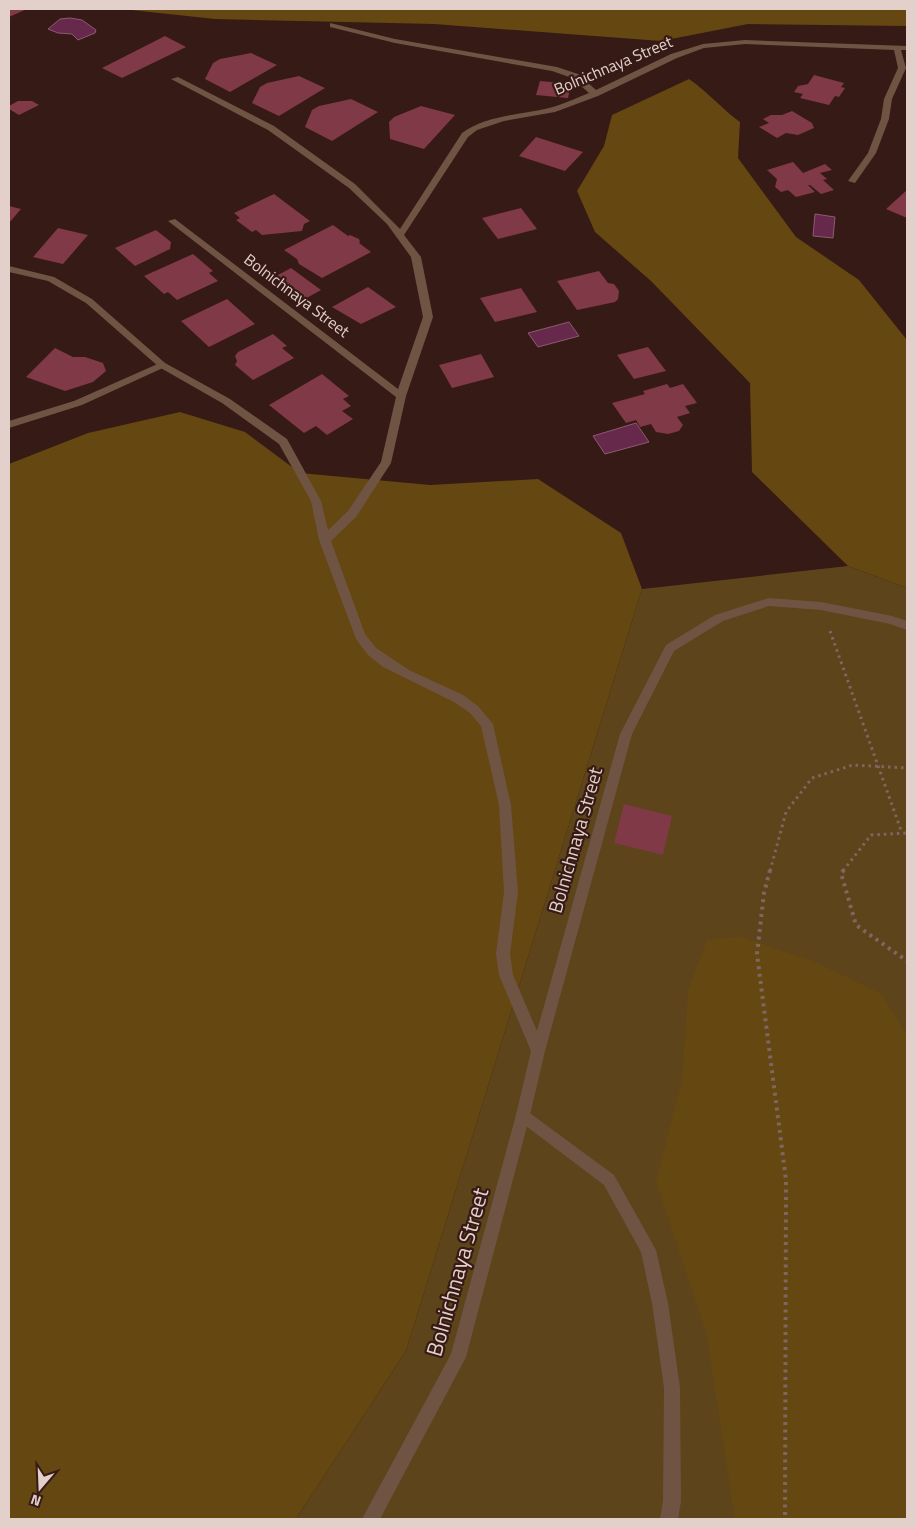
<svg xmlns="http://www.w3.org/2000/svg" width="916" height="1528" font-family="'Titillium Web',sans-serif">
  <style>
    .green { fill: #5d441b }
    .forest { fill: #654711 }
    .water { fill: #66284b; stroke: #8c5a71 }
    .building { fill: #803946 }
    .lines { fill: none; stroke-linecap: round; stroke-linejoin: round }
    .path-far1 { stroke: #7f6661; stroke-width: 3; stroke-dasharray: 2.5 4; stroke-linecap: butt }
    .path { stroke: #7f6661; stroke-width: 4; stroke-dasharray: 3 4.5; stroke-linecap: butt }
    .service { fill: #6f5443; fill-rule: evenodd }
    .minor { fill: #6f5443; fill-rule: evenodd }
    .labels { text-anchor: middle; stroke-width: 4.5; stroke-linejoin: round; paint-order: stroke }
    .far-street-label { font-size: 16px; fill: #e4d0cb; stroke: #361a15 }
    .street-label { font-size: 19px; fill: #e4d0cb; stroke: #361a15 }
    .near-street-label { font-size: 22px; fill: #e4d0cb; stroke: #361a15 }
  </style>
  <rect width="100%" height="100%" fill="#361a15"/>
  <path class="green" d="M 848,566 L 907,588 L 907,1519 L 296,1519 L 406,1351 L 642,589 Z"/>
  <path class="forest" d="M 122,9 L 907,9 L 907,26 L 748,24 L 661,41 L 434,24 L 215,19 Z
    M 689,79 C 708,92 722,109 740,122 L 738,158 L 796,237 L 859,280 L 907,340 L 907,588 L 848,566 L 752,472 L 750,383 L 651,281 L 595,232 L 577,191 L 604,146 L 612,115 Z
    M 180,412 L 245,432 L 300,473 L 430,485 L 538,479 L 621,533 L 642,589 L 406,1351 L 296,1519 L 9,1519 L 9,464 L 88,433 Z
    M 739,936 L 813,961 L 882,994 L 907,1036 L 907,1519 L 735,1519 L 706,1332 L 656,1182 L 682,1079 L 688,990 L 707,940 Z"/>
  <path class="water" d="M 70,18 L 82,20 L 96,30 L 95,33 L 78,40 L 72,34 L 58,33 L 48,29 L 60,19 Z
    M 815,214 L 835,217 L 833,238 L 813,236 Z
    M 569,322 L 579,336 L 538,347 L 528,333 Z
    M 636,423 L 649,442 L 605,454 L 593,436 Z"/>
  <path class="building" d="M 9,9 L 27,9 L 9,17 Z
    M 165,36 L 186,47 L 122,78 L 102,68 Z
    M 251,53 L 277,65 L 230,92 L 205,79 L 213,63 L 220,59 Z
    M 814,75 L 844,83 L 841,87 L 845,88 L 839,97 L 835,96 L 829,105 L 800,98 L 803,94 L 794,92 L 798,86 L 808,84 Z
    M 299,76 L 325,88 L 279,116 L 252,103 L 260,87 L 267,83 Z
    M 540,81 L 571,84 L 568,98 L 536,95 Z
    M 351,99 L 378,112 L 332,141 L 305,127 L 312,110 L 319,106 Z
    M 18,101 L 32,101 L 39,105 L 19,115 L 9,109 L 9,106 Z
    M 421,106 L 455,115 L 424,149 L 390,139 L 389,122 L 394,117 Z
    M 792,111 L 812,123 L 814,128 L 798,135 L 786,133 L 777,138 L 759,127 L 769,123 L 763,119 L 771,115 L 782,115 Z
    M 536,137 L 583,152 L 565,171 L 519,156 Z
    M 793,162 L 803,173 L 825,164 L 832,170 L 820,173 L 827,179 L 823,180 L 834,190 L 821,194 L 810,185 L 808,185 L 815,192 L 796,197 L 788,190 L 781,192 L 775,187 L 777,179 L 767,170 Z
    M 907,190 L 907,218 L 886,209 Z
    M 274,194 L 310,221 L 304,224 L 302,231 L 262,235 L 256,230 L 252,232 L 236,220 L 240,218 L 234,213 Z
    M 9,206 L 21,209 L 9,223 Z
    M 521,208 L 537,229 L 498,239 L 482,218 Z
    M 333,225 L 348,236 L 350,235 L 359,239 L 360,242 L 359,243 L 371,252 L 322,278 L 299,264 L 297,259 L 284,250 Z
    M 58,228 L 88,235 L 63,264 L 33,257 Z
    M 156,230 L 171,242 L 170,249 L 135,266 L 115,248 Z
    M 193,254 L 213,271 L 209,273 L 218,281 L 177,300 L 168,292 L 164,294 L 144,276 Z
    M 291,268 L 321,290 L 303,300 L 274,277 Z
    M 599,271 L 608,283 L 614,284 L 619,291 L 618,299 L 615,302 L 577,310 L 557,281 Z
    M 368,287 L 396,307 L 361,324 L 332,307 Z
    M 521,288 L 537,312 L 495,322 L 480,298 Z
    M 227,299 L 255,324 L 209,347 L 181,321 Z
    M 273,334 L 287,346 L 282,348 L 294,358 L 253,380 L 235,365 L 237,361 L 235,356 L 238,352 Z
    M 648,347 L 666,371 L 634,379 L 617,355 Z
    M 55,348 L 73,357 L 85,357 L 103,363 L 106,371 L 93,382 L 65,391 L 26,377 Z
    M 481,354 L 494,377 L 452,388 L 439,365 Z
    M 322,374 L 349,396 L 343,399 L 351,406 L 342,411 L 353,419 L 327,435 L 316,426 L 304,433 L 269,405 Z
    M 667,384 L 670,388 L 683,384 L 697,403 L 685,406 L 690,413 L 677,417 L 683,425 L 679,431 L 668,434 L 656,432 L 651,424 L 640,427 L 636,420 L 626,423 L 612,403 L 645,394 L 643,391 Z
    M 624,804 L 672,816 L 663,855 L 614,843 Z"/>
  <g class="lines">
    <path class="path-far1" d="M 830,631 L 902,833
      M 770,871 L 786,812 L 812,778 L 853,765 L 907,768
      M 843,871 L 871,835 L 907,833"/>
    <path class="path" d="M 770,870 L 764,893 L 757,954 L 786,1180 L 785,1519
      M 844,870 L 841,873 L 856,925 L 907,961"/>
    <path class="service" d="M 162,362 L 167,365 L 165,367 L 82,405 L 9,428 L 9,421 L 74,401 Z
      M 523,1108 L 614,1175 L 656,1250 L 668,1303 L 680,1388 L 681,1501 L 678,1519 L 660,1519 L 663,1501 L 664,1388 L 652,1303 L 641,1252 L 604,1185 L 518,1120 L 516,1115 L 518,1110 Z"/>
    <path class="minor" d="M 330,23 L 395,39 L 557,67 L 578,74 L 596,90 L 671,54 L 703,44 L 745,40 L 907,46 L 907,50 L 901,50 L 906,68 L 892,99 L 889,119 L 876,153 L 855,183 L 848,181 L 868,153 L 881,119 L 884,99 L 898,68 L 894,50 L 745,44 L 704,48 L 677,58 L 598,96 L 555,112 L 504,121 L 477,130 L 468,137 L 404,235 L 421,257 L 433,317 L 406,396 L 391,463 L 356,517 L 331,541 L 365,634 L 376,648 L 409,670 L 463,695 L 478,706 L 493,724 L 511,805 L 518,892 L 510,954 L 513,975 L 537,1031 L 620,734 L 666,645 L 715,615 L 769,598 L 821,602 L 892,616 L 907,621 L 907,630 L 890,624 L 821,610 L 769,606 L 723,621 L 674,651 L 632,734 L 545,1051 L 530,1115 L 466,1357 L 380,1519 L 362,1519 L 451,1354 L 516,1115 L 531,1051 L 499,975 L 496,954 L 504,892 L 499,805 L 481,726 L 470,713 L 454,702 L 383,667 L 368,655 L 356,639 L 319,540 L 311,501 L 279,444 L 222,403 L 159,367 L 86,303 L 48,281 L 9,272 L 9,266 L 54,277 L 92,299 L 165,363 L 230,399 L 287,439 L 321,501 L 328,530 L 348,511 L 381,462 L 396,397 L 168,221 L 175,219 L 398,389 L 423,317 L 411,257 L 387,224 L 349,188 L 268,130 L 171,79 L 178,77 L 274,126 L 355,184 L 400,229 L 462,133 C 486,115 520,115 549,108 C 562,105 576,98 589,93 L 572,78 L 552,71 L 395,43 L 330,27 Z"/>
  </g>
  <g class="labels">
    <g class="far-street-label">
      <text transform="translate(613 65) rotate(-23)" y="6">Bolnichnaya Street</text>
      <text transform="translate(297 295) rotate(37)" y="6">Bolnichnaya Street</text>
    </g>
    <g class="street-label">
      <text transform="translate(575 840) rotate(-74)" y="7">Bolnichnaya Street</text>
    </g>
    <g class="near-street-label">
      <text transform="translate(457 1272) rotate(-74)" y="8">Bolnichnaya Street</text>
    </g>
  </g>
  <rect width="916" height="1528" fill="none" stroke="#e4d0cb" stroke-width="20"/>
  <g transform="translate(40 1488) rotate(199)" stroke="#361a15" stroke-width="4" paint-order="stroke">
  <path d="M0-4L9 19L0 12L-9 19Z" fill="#e4d0cb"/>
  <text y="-8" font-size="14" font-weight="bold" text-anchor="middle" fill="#e4d0cb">N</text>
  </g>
</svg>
